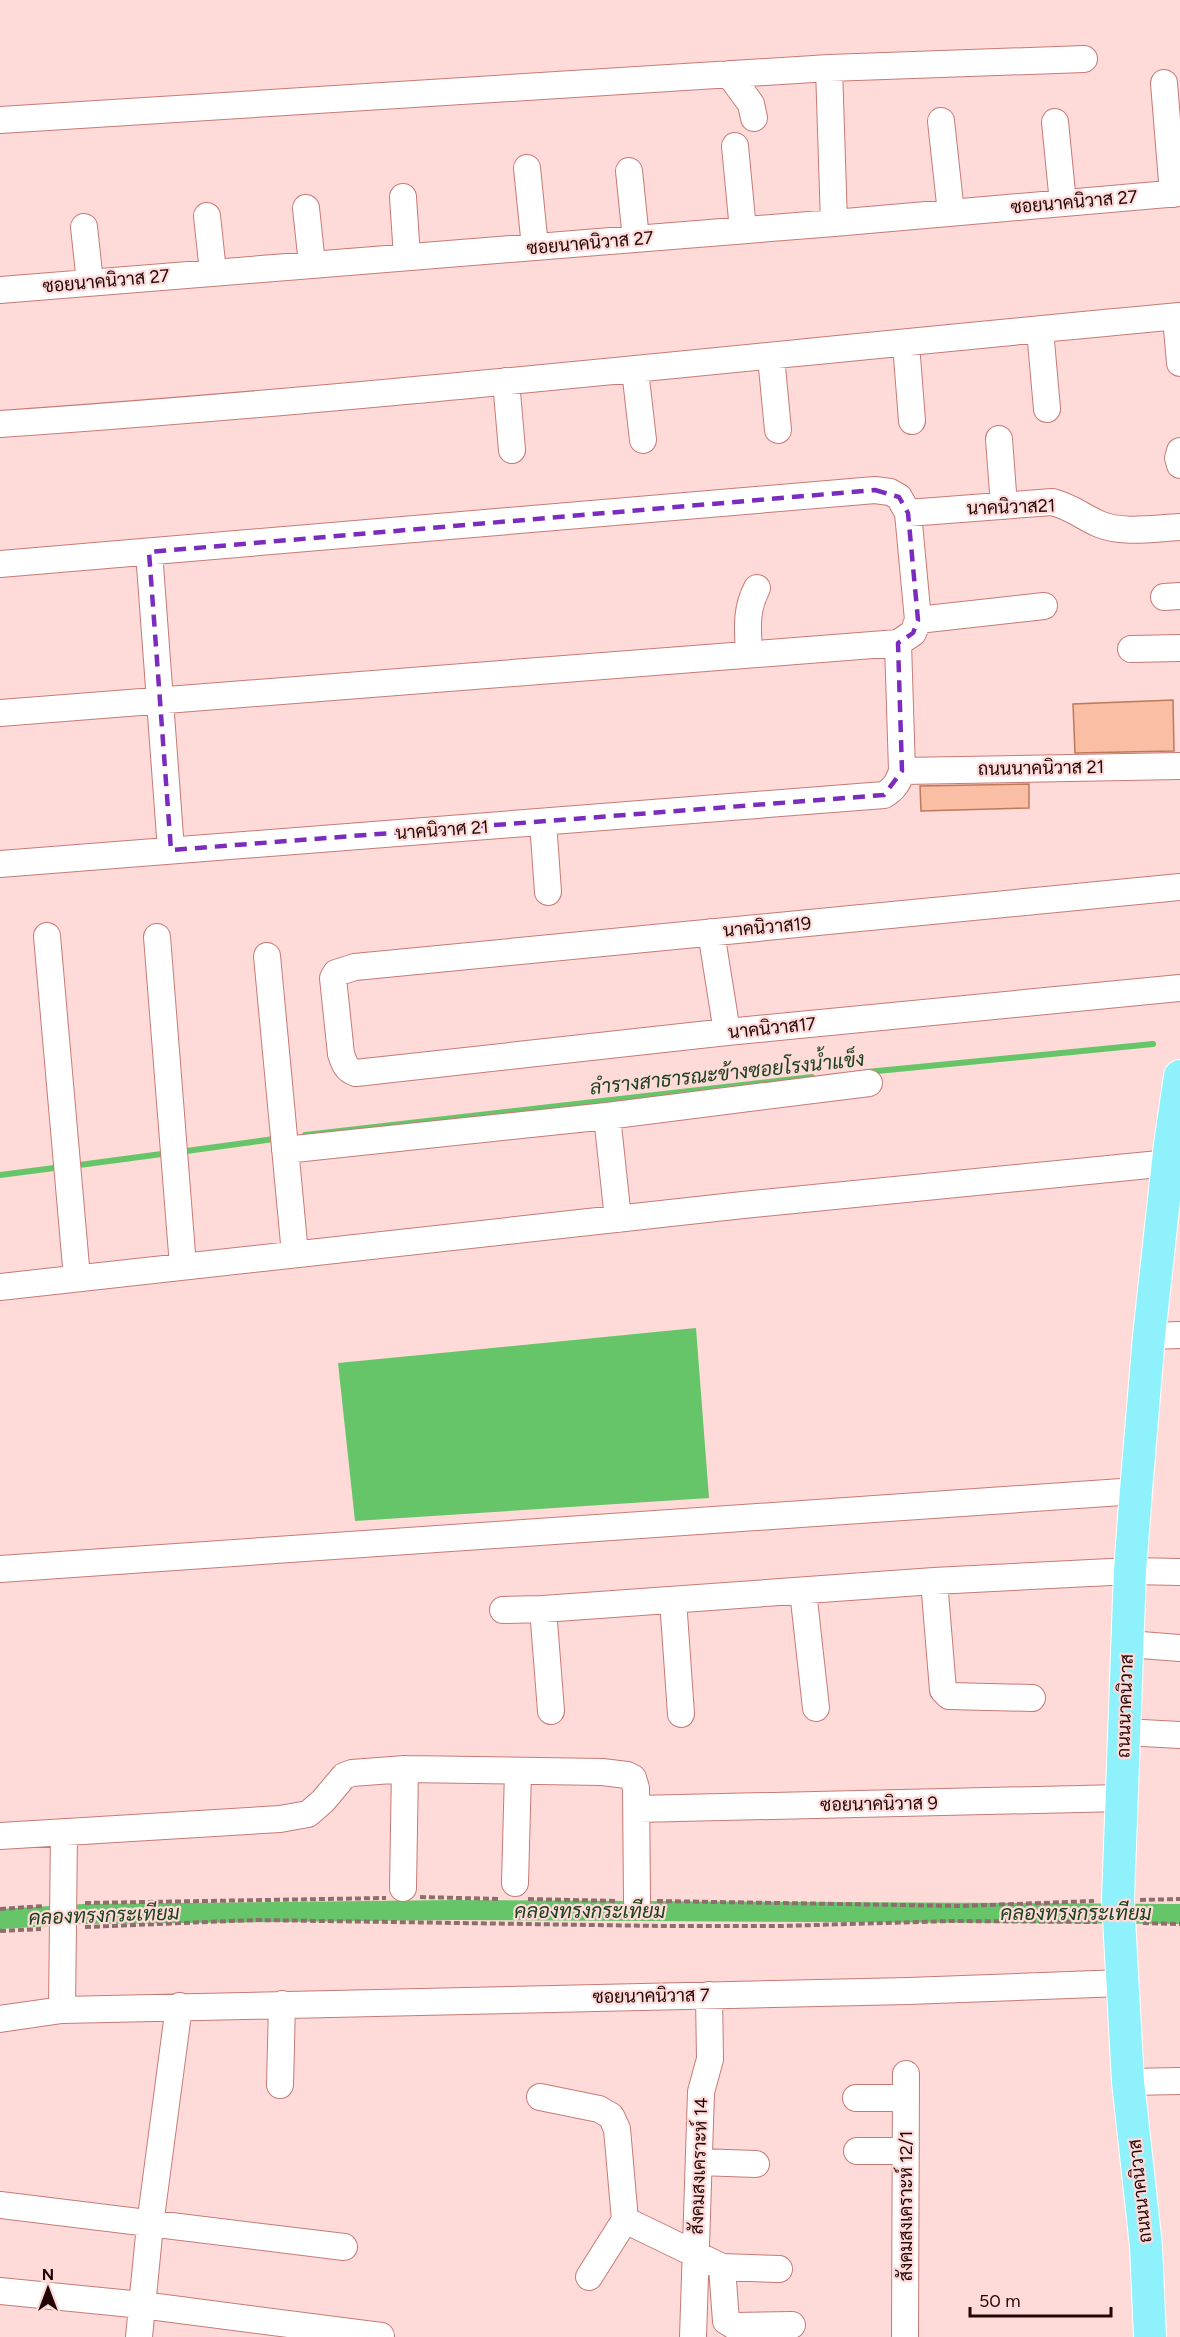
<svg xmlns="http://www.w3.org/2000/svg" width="1180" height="2337" font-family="Figtree,Sarabun,sans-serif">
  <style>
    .water { fill: #67c569 }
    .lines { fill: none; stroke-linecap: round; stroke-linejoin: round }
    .stream { stroke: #67c569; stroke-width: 6 }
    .canal { stroke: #67c569; stroke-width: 20 }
    .building { fill: #fabea4; stroke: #be795a; stroke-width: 1.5 }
    .minor-casing { stroke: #c77a75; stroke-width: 28 }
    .major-casing { stroke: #fff; stroke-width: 34 }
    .path { stroke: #8d6e6d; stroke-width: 4; stroke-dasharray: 6 3; stroke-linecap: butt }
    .minor { stroke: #fff; stroke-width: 26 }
    .major { stroke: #8ff1fb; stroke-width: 32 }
    .marked { fill: none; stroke: #7b2cbf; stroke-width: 4.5; stroke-dasharray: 12 8; stroke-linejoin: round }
    .labels { text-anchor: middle; stroke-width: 4.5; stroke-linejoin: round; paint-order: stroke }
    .street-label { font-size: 18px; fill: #230707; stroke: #fedbd8 }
    .water-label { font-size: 20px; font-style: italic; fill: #1c411d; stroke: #fedbd8 }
  </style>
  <rect width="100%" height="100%" fill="#fedbd8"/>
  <path class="water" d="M 696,1328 L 709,1498 L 355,1521 L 338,1363 Z"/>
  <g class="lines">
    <path class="stream" d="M 867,1072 L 1153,1044
      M 305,1135 L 812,1077
      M 179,1152 L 274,1139
      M 72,1166 L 169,1153
      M 0,1175 L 62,1167"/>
    <path class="canal" d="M 0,1919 L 84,1914 L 455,1910 L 1180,1914"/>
  </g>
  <path class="building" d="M 1173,700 L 1174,751 L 1075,753 L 1073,704 Z
    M 1029,784 L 1029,808 L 921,811 L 920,786 Z"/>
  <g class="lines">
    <defs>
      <path id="minor" d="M 829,68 L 834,223
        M 729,74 L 751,104 L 754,118
        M 1164,83 L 1173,194
        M 0,120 L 829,68 L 1084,59
        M 941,121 L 951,213
        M 1055,122 L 1063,203
        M 735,146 L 743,230
        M 527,168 L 535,247
        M 629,171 L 636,239
        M 403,197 L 407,257
        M 306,208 L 312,264
        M 207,216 L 213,272
        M 84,227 L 90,282
        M 0,290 L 834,223 L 1180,193
        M 1176,317 L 1180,363
        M 1040,330 L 1047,409
        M 906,344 L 912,421
        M 771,357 L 778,430
        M 635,370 L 643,440
        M 506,381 L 512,450
        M 0,424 C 394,397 787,352 1180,316
        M 999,439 L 1004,506
        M 1180,451 L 1178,458 L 1180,465
        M 908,513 L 1052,502 C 1070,506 1083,517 1099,524 C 1123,534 1155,528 1180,527
        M 149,552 L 171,850
        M 0,564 L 875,490 L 890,492 L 899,497 L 908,513 L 918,620 L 913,633 L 898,643 L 902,771 C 898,783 894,789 884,795 L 0,864
        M 1164,597 L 1180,596
        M 918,620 L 1044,606
        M 1131,649 L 1180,648
        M 749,654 C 748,629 745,611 757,588
        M 0,713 L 898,643
        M 902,771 L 1180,766
        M 543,822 L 548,892
        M 1180,887 L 355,967 L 336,973 L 333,978 L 341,1054 C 344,1063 346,1070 356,1073 L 727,1032 L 1180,988
        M 711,932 L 727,1032
        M 47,936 L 77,1278
        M 157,937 L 183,1266
        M 267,956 L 295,1254
        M 607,1116 L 618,1219
        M 285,1150 L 607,1116 L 869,1083
        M 0,1287 L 743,1205 L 1169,1163
        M 1149,1336 L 1180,1335
        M 0,1569 L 1136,1491
        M 934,1581 L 943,1690 L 949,1696 L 1032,1698
        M 803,1591 L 816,1708
        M 673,1600 L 681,1714
        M 543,1609 L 551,1711
        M 503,1610 L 543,1609 L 934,1581 L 1130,1571 L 1180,1572
        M 1128,1644 L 1180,1648
        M 1124,1732 L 1180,1735
        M 637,1809 L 1121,1798
        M 0,1836 L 280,1819 L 308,1814 L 323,1801 L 344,1776 L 352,1773 L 405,1769 L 602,1772 L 627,1775 L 633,1778 L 636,1788 L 637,1901
        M 515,1883 L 518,1771
        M 403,1888 L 405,1769
        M 62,2010 L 64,1832
        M 0,2019 L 62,2010 L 908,1991 L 1122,1983
        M 1128,2082 L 1180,2081
        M 280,2085 L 282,2004
        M 540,2097 L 599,2109 L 611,2116 L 617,2129 L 625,2220 L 722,2267 L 779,2269
        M 856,2098 L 906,2098
        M 857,2151 L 906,2151
        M 699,2162 L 756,2164
        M 0,2205 L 344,2247
        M 722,2267 L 726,2321 L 734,2326 L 792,2325
        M 589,2277 L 625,2220
        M 0,2291 L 142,2305 L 381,2336
        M 139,2337 L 150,2225 L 179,2006
        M 693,2337 L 701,2092 L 710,2059 L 709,1995
        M 905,2337 L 906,2074"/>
      <path id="major" d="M 1150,2337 L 1146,2246 L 1128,2082 L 1118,1900 L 1130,1571 L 1136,1491 L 1149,1336 L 1170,1144 L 1180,1076"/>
    </defs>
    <use href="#minor" class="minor-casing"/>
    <use href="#major" class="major-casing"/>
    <path class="path" d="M 420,1897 L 500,1899
      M 528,1899 L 617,1901
      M 1140,1900 L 1180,1899
      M 657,1901 L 961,1906 L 1094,1901
      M 85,1903 L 386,1898
      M 0,1909 L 44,1906
      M 1143,1923 L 1180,1924
      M 85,1927 L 256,1920 L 661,1926 L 782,1926 L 952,1921 L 1097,1922
      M 0,1931 L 41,1929"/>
    <use href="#minor" class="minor"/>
    <use href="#major" class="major"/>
  </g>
  <path class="marked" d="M 875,490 L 899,497 L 908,513 L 918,620 L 913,633 L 898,643 L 902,771 L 884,795 L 171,850 L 149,552 Z"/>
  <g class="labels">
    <g class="street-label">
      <text transform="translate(1074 202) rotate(-5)" y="6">ซอยนาคนิวาส 27</text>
      <text transform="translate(590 243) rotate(-5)" y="6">ซอยนาคนิวาส 27</text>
      <text transform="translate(106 281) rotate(-5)" y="6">ซอยนาคนิวาส 27</text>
      <text transform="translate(1011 507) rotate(-2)" y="6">นาคนิวาส21</text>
      <text transform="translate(1041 768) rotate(-1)" y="6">ถนนนาคนิวาส 21</text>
      <text transform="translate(442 830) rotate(-4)" y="6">นาคนิวาศ 21</text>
      <text transform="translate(767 927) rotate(-5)" y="6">นาคนิวาส19</text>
      <text transform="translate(772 1028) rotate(-6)" y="6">นาคนิวาส17</text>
      <text transform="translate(1125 1706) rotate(-88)" y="6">ถนนนาคนิวาส</text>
      <text transform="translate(879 1804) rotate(-1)" y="6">ซอยนาคนิวาส 9</text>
      <text transform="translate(651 1996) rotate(-1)" y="6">ซอยนาคนิวาส 7</text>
      <text transform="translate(699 2166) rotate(-88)" y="6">สังคมสงเคราะห์ 14</text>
      <text transform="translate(1140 2191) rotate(-96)" y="6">ถนนนาคนิวาส</text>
      <text transform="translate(906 2206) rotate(-90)" y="6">สังคมสงเคราะห์ 12/1</text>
    </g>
    <g class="water-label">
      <text transform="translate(727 1073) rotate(-6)" y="7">ลำรางสาธารณะข้างซอยโรงน้ำแข็ง</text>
      <text x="590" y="1918">คลองทรงกระเทียม</text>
      <text x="1076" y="1920">คลองทรงกระเทียม</text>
      <text transform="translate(104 1915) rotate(-2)" y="7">คลองทรงกระเทียม</text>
    </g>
  </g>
  <g transform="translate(48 2289)" stroke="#fedbd8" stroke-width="4.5" paint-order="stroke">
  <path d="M0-4.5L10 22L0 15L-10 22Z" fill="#230707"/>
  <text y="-9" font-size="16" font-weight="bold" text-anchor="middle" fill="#230707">N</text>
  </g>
  <path d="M970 2307v9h141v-9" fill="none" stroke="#230707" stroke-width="3"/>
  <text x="979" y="2307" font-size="18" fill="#230707" stroke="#fedbd8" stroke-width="4.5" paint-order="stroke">50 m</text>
</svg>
